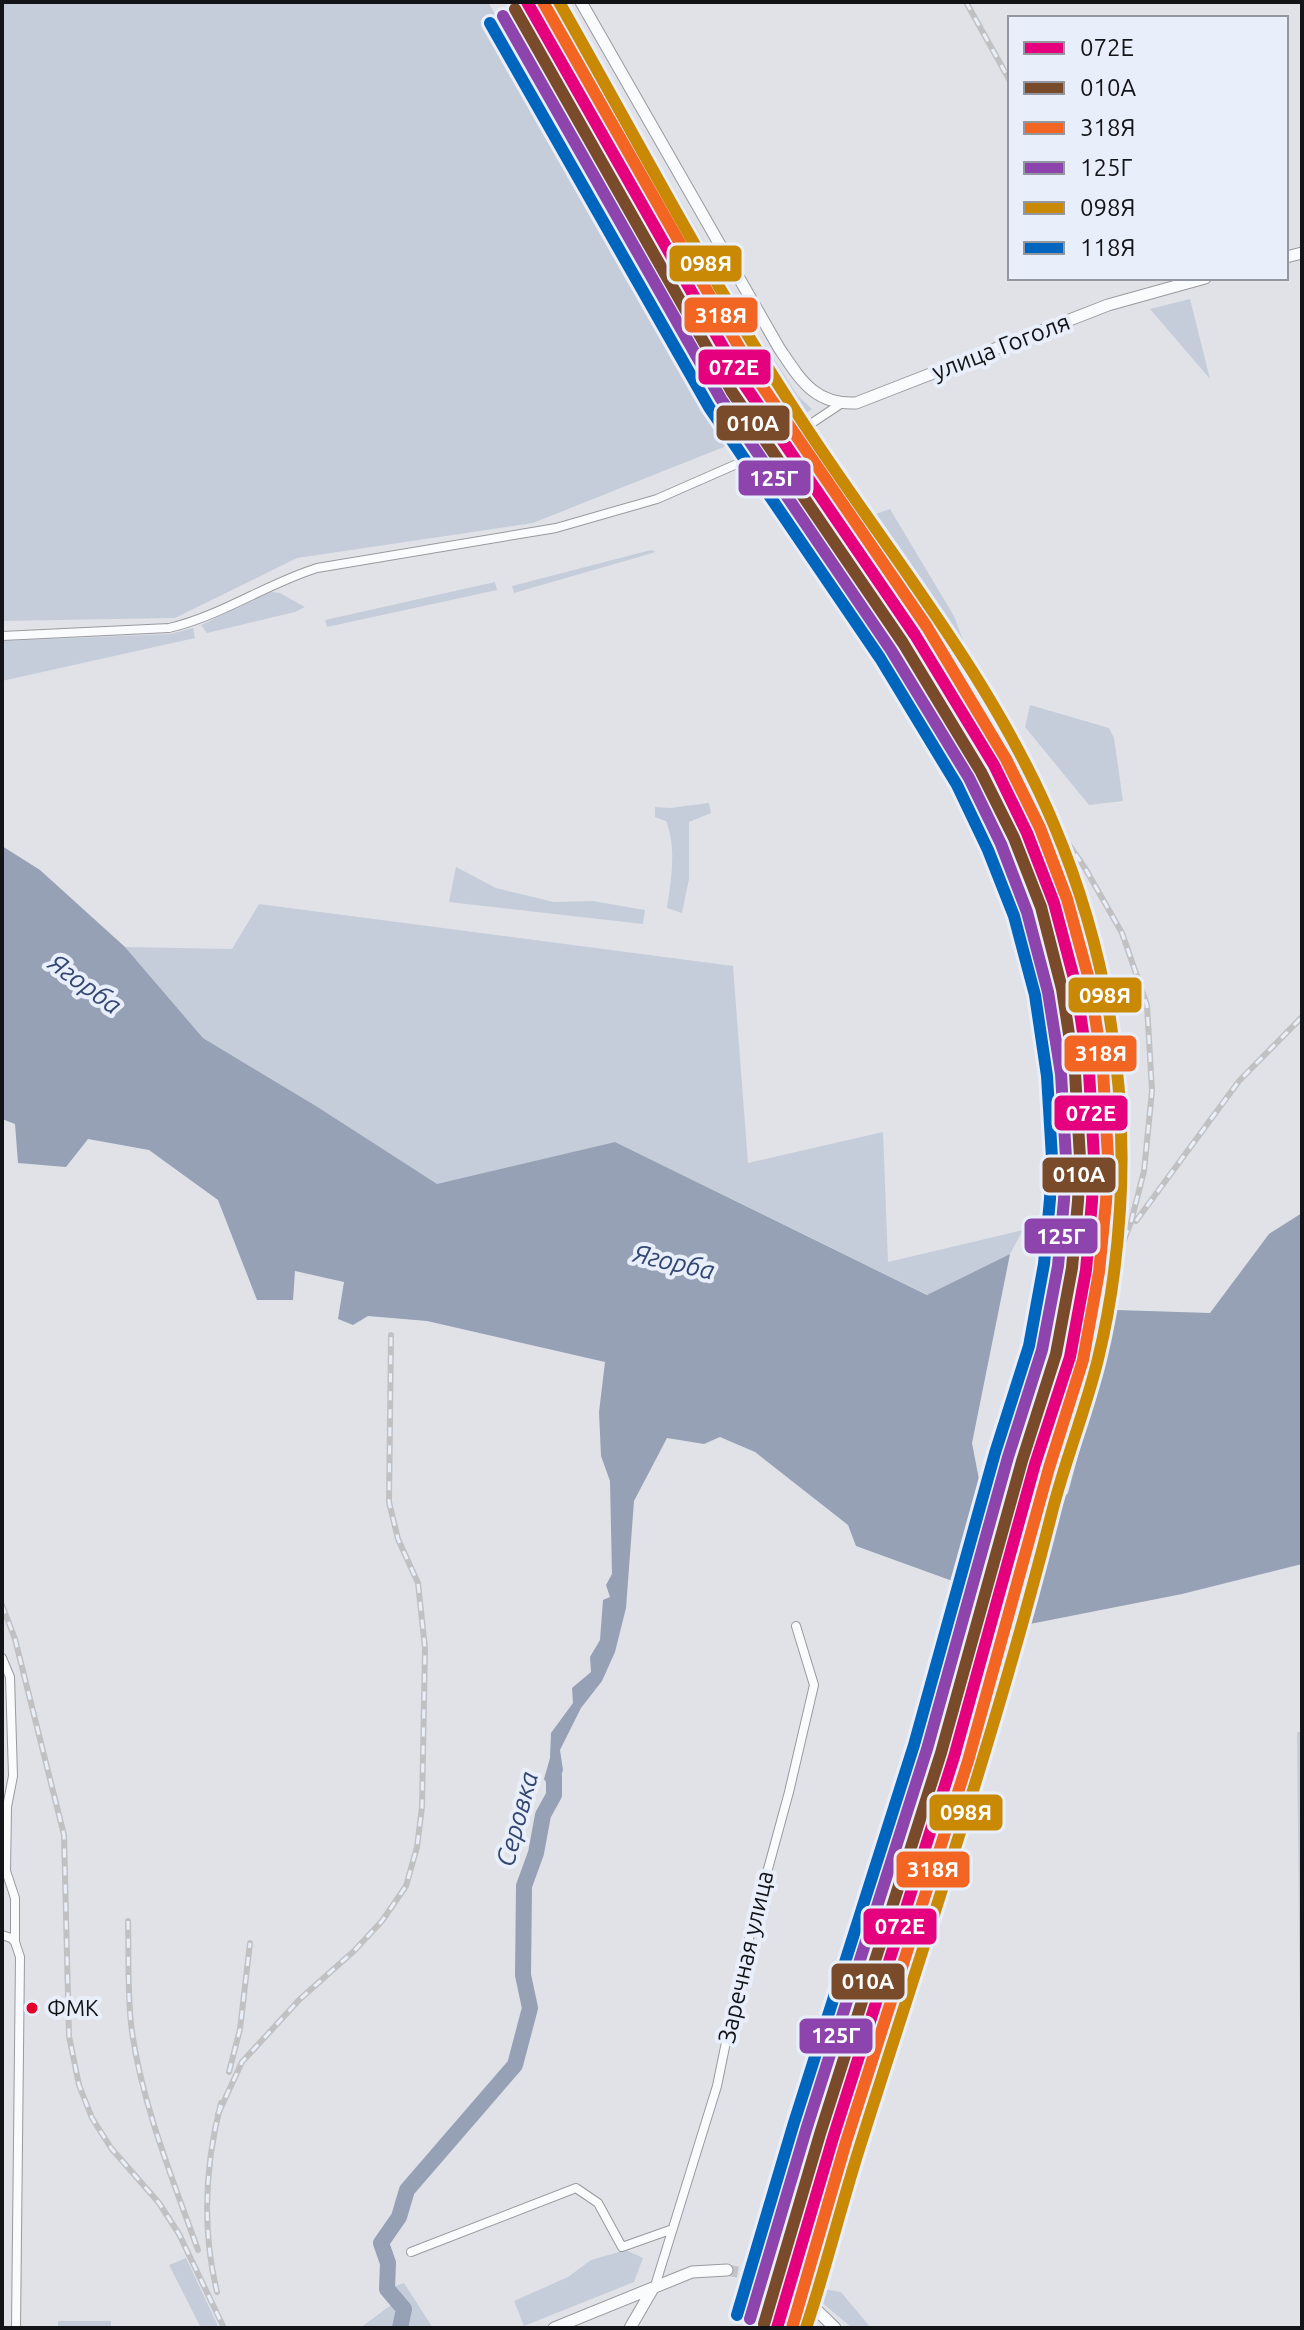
<svg xmlns="http://www.w3.org/2000/svg" width="1304" height="2330" font-family="Ubuntu,sans-serif">
  <style>
    .green { fill: #c6cdda }
    .water { fill: #96a1b6 }
    .lines { fill: none; stroke-linecap: round; stroke-linejoin: round }
    .river { stroke: #96a1b6; stroke-width: 16 }
    .secondary-tunnel { stroke: #c1c3c9; stroke-width: 11; stroke-dasharray: 11 5.5; stroke-linecap: butt }
    .street-casing { stroke: #999a9f; stroke-width: 10 }
    .secondary-casing { stroke: #999a9f; stroke-width: 13 }
    .street { stroke: #fafbfc; stroke-width: 8 }
    .secondary { stroke: #fafbfc; stroke-width: 11 }
    .rail-casing { stroke: #c1c1c3; stroke-width: 6 }
    .rail { stroke: #e9effa; stroke-width: 3; stroke-dasharray: 9; stroke-linecap: butt }
    .rail-1-casing { stroke: #e9effa; stroke-width: 18 }
    .rail-2-casing { stroke: #e9effa; stroke-width: 18 }
    .rail-3-casing { stroke: #e9effa; stroke-width: 18 }
    .rail-4-casing { stroke: #e9effa; stroke-width: 18 }
    .rail-5-casing { stroke: #e9effa; stroke-width: 18 }
    .rail-6-casing { stroke: #e9effa; stroke-width: 18 }
    .rail-1 { stroke: #e5007d; stroke-width: 12 }
    .rail-2 { stroke: #7a4b2a; stroke-width: 12 }
    .rail-3 { stroke: #f26522; stroke-width: 12 }
    .rail-4 { stroke: #8e44ad; stroke-width: 12 }
    .rail-5 { stroke: #c98905; stroke-width: 12 }
    .rail-6 { stroke: #0065bd; stroke-width: 12 }
    .bus-dot { fill: #e4002b; stroke: #e9effa; stroke-width: 3 }
    .labels { text-anchor: middle; stroke-width: 8; stroke-linejoin: round; paint-order: stroke }
    .bus-label { font-size: 22px; fill: #131418; stroke: #e9effa; text-anchor: start }
    .street-label { font-size: 24px; fill: #131418; stroke: #e9effa }
    .water-label { font-size: 26px; font-style: italic; fill: #344772; stroke: #e9effa }
    .line-badge { stroke: #e9effa; stroke-width: 3 }
    .badge-label { font-size: 22px; text-anchor: middle; font-weight: bold; fill: #fff }
  </style>
  <rect width="100%" height="100%" fill="#e0e2e8"/>
  <path class="green" d="M 2,2 L 488,2 L 744,439 L 533,523 L 297,558 L 175,618 L 2,621 Z
    M 558,2 L 567,2 L 751,324 L 798,396 L 812,409 L 799,418 Z
    M 1190,299 L 1210,379 L 1150,309 Z
    M 890,509 L 954,616 L 972,664 L 962,671 L 914,593 L 859,520 Z
    M 651,550 L 656,552 L 514,593 L 512,586 Z
    M 495,582 L 497,590 L 327,627 L 325,620 Z
    M 271,592 L 280,593 L 305,607 L 295,612 L 207,633 L 201,625 Z
    M 193,628 L 195,638 L 2,681 L 2,641 L 170,634 Z
    M 1030,705 L 1109,728 L 1114,738 L 1123,801 L 1089,805 L 1025,727 Z
    M 709,803 L 711,813 L 689,822 L 689,879 L 682,913 L 667,908 C 671,879 677,849 666,821 L 655,817 L 655,807 L 670,808 Z
    M 456,867 L 496,888 L 554,902 L 593,901 L 645,910 L 643,924 L 449,902 Z
    M 259,904 L 733,966 L 748,1163 L 883,1132 L 888,1262 L 1023,1230 L 1010,1254 L 928,1295 L 615,1142 L 437,1185 L 316,1106 L 203,1038 L 125,947 L 232,949 Z
    M 1297,1732 L 1302,1732 L 1302,2220 Z
    M 626,2250 L 643,2258 L 634,2282 L 524,2326 L 514,2301 L 568,2277 L 591,2260 Z
    M 186,2258 L 219,2328 L 201,2328 L 169,2265 Z
    M 404,2283 L 433,2328 L 405,2328 L 409,2307 L 390,2288 Z
    M 801,2285 L 841,2292 L 871,2328 L 852,2328 Z
    M 395,2302 L 400,2309 L 396,2328 L 360,2328 Z
    M 58,2321 L 111,2321 L 111,2328 L 58,2328 Z"/>
  <path class="water" d="M 2,846 L 40,870 L 125,947 L 203,1038 L 316,1106 L 437,1184 L 615,1142 L 927,1295 L 1010,1254 L 972,1443 L 982,1495 L 1048,1513 L 1068,1493 L 1117,1310 L 1210,1313 L 1269,1234 L 1302,1213 L 1302,1564 L 1182,1594 L 1030,1624 L 1009,1593 L 958,1583 L 856,1546 L 848,1525 L 755,1452 L 720,1437 L 704,1444 L 667,1438 L 634,1501 L 626,1608 L 615,1652 L 602,1681 L 581,1708 L 560,1750 L 563,1770 L 554,1795 L 544,1779 L 550,1758 L 551,1733 L 573,1703 L 572,1688 L 591,1672 L 590,1657 L 600,1640 L 603,1600 L 610,1597 L 606,1585 L 612,1574 L 610,1481 L 601,1456 L 599,1412 L 605,1362 L 427,1321 L 368,1316 L 353,1325 L 338,1319 L 344,1282 L 295,1271 L 293,1300 L 257,1300 L 218,1200 L 149,1150 L 88,1139 L 66,1167 L 18,1163 L 15,1124 L 2,1119 Z"/>
  <g class="lines">
    <path class="river" d="M 400,2328 L 404,2309 L 387,2289 L 388,2263 L 381,2243 L 399,2217 L 407,2190 L 515,2065 L 530,2008 L 523,1975 L 524,1886 L 536,1853 L 543,1815 L 554,1795 L 554,1776"/>
    <path class="secondary-tunnel" d="M 727,2270 L 764,2277 L 790,2289"/>
    <defs>
      <path id="street" d="M 803,429 L 842,403
        M 2,636 L 169,628 C 221,616 266,584 317,568 L 556,528 L 657,499 L 755,456
        M 2,1658 L 10,1677 L 13,1776 L 7,1807 L 6,1871 L 15,1898 L 15,1942 L 20,1957 L 16,2328
        M 2,1935 L 11,1938 L 15,1942
        M 411,2252 L 576,2188 L 598,2203 L 622,2247 L 670,2230
        M 655,2286 L 717,2086 L 742,1964 L 789,1792 L 814,1685 L 796,1626"/>
      <path id="secondary" d="M 581,2 L 779,348 C 800,379 814,405 856,403 L 1108,305 L 1205,278
        M 1286,257 L 1302,253
        M 790,2289 L 800,2294 L 835,2328
        M 554,2328 L 692,2272 L 727,2270
        M 630,2328 L 652,2290"/>
    </defs>
    <use href="#street" class="street-casing"/>
    <use href="#secondary" class="secondary-casing"/>
    <use href="#street" class="street"/>
    <use href="#secondary" class="secondary"/>
    <defs>
      <path id="rail" d="M 538,2 L 729,336 L 900,600 L 1085,868 L 1122,933 L 1147,1005 L 1152,1091 L 1144,1171 L 1131,1222 L 1111,1274
        M 966,2 L 1010,81
        M 1136,1221 L 1239,1081 L 1302,1017
        M 1035,1463 L 1116,1265
        M 2,1605 L 15,1639 L 64,1835 L 69,2036 L 79,2085 L 92,2118 L 111,2148 L 159,2203 L 179,2234 L 224,2328
        M 128,1921 C 129,1957 127,1996 132,2032 C 143,2107 173,2180 198,2250
        M 229,2072 L 240,2029 L 250,1943
        M 218,2114 L 242,2062 L 300,1999 L 354,1951 L 382,1921 L 406,1886 L 417,1847 L 422,1807 L 425,1648 L 418,1583 L 398,1539 L 389,1502 L 391,1335
        M 217,2292 C 202,2230 205,2165 221,2103"/>
    </defs>
    <use href="#rail" class="rail-casing"/>
    <use href="#rail" class="rail"/>
    <defs>
      <path id="rail-1" d="M 527,2 L 744,384 L 915,635 L 994,765 L 1027,833 L 1054,903 L 1076,986 L 1089,1072 L 1094,1158 L 1092,1201 L 1086,1270 L 1070,1357 L 1035,1464 L 954,1757 L 833,2138 L 777,2328"/>
      <path id="rail-2" d="M 515,9 L 732,392 L 903,643 L 981,772 L 1014,838 L 1041,907 L 1062,989 L 1075,1073 L 1080,1158 L 1078,1201 L 1072,1268 L 1056,1354 L 1022,1461 L 941,1753 L 820,2134 L 764,2324"/>
      <path id="rail-3" d="M 543,2 L 756,377 L 927,627 L 1006,759 L 1040,828 L 1067,899 L 1090,983 L 1103,1070 L 1108,1158 L 1106,1202 L 1099,1272 L 1083,1360 L 1049,1468 L 968,1761 L 846,2142 L 792,2328"/>
      <path id="rail-4" d="M 503,16 L 721,399 L 891,650 L 969,778 L 1001,844 L 1027,912 L 1048,992 L 1061,1074 L 1066,1158 L 1064,1200 L 1058,1266 L 1042,1350 L 1008,1457 L 927,1749 L 806,2130 L 750,2319"/>
      <path id="rail-5" d="M 559,2 C 638,141 712,284 800,418 C 887,552 992,677 1054,825 C 1105,946 1128,1078 1120,1209 C 1117,1259 1110,1310 1098,1359 C 1085,1412 1064,1463 1051,1516 C 997,1729 926,1937 860,2146 C 841,2206 826,2268 806,2328"/>
      <path id="rail-6" d="M 490,23 L 709,407 L 880,658 L 957,785 L 988,850 L 1014,916 L 1035,995 L 1047,1076 L 1052,1158 L 1050,1199 L 1044,1264 L 1029,1346 L 995,1453 L 914,1745 L 793,2126 L 737,2315"/>
    </defs>
    <use href="#rail-1" class="rail-1-casing"/>
    <use href="#rail-2" class="rail-2-casing"/>
    <use href="#rail-3" class="rail-3-casing"/>
    <use href="#rail-4" class="rail-4-casing"/>
    <use href="#rail-5" class="rail-5-casing"/>
    <use href="#rail-6" class="rail-6-casing"/>
    <use href="#rail-1" class="rail-1"/>
    <use href="#rail-2" class="rail-2"/>
    <use href="#rail-3" class="rail-3"/>
    <use href="#rail-4" class="rail-4"/>
    <use href="#rail-5" class="rail-5"/>
    <use href="#rail-6" class="rail-6"/>
  </g>
  <circle class="bus-dot" cx="32" cy="2008" r="7"/>
  <g class="labels">
    <g class="bus-label">
      <text x="47" y="2016">ФМК</text>
    </g>
    <g class="street-label">
      <text transform="translate(1001 347) rotate(-21)" y="8">улица Гоголя</text>
      <text transform="translate(746 1957) rotate(-77)" y="8">Заречная улица</text>
    </g>
    <g class="water-label">
      <text transform="translate(85 984) rotate(36)" y="9">Ягорба</text>
      <text transform="translate(674 1262) rotate(13)" y="9">Ягорба</text>
      <text transform="translate(517 1819) rotate(-75)" y="9">Серовка</text>
    </g>
  </g>
  <g class="line-badge">
    <rect x="668" y="244" width="75" height="39" rx="8" fill="#c98905"/>
    <rect x="683" y="296" width="76" height="38" rx="8" fill="#f26522"/>
    <rect x="697" y="348" width="75" height="38" rx="8" fill="#e5007d"/>
    <rect x="715" y="404" width="76" height="38" rx="8" fill="#7a4b2a"/>
    <rect x="737" y="459" width="75" height="38" rx="8" fill="#8e44ad"/>
    <rect x="1067" y="976" width="76" height="38" rx="8" fill="#c98905"/>
    <rect x="1063" y="1034" width="75" height="39" rx="8" fill="#f26522"/>
    <rect x="1053" y="1094" width="76" height="38" rx="8" fill="#e5007d"/>
    <rect x="1041" y="1156" width="76" height="38" rx="8" fill="#7a4b2a"/>
    <rect x="1023" y="1217" width="76" height="38" rx="8" fill="#8e44ad"/>
    <rect x="928" y="1793" width="76" height="39" rx="8" fill="#c98905"/>
    <rect x="895" y="1850" width="76" height="39" rx="8" fill="#f26522"/>
    <rect x="862" y="1907" width="76" height="39" rx="8" fill="#e5007d"/>
    <rect x="830" y="1962" width="76" height="39" rx="8" fill="#7a4b2a"/>
    <rect x="798" y="2017" width="76" height="38" rx="8" fill="#8e44ad"/>
  </g>
  <g class="badge-label">
    <text x="706" y="271">098Я</text>
    <text x="721" y="323">318Я</text>
    <text x="734" y="375">072Е</text>
    <text x="753" y="431">010А</text>
    <text x="774" y="486">125Г</text>
    <text x="1105" y="1003">098Я</text>
    <text x="1101" y="1061">318Я</text>
    <text x="1091" y="1121">072Е</text>
    <text x="1079" y="1182">010А</text>
    <text x="1061" y="1244">125Г</text>
    <text x="966" y="1820">098Я</text>
    <text x="933" y="1877">318Я</text>
    <text x="900" y="1934">072Е</text>
    <text x="868" y="1989">010А</text>
    <text x="836" y="2043">125Г</text>
  </g>
  <rect width="1304" height="2330" fill="none" stroke="#131418" stroke-width="8"/>
  <rect x="1008" y="16" width="280" height="264" fill="#e9effa" stroke="#9397a0" stroke-width="2"/>
  <rect x="1024" y="42" width="40" height="12" fill="#e5007d" stroke="#9397a0" stroke-width="2"/>
  <text x="1080" y="56" font-size="24" fill="#131418">072Е</text>
  <rect x="1024" y="82" width="40" height="12" fill="#7a4b2a" stroke="#9397a0" stroke-width="2"/>
  <text x="1080" y="96" font-size="24" fill="#131418">010А</text>
  <rect x="1024" y="122" width="40" height="12" fill="#f26522" stroke="#9397a0" stroke-width="2"/>
  <text x="1080" y="136" font-size="24" fill="#131418">318Я</text>
  <rect x="1024" y="162" width="40" height="12" fill="#8e44ad" stroke="#9397a0" stroke-width="2"/>
  <text x="1080" y="176" font-size="24" fill="#131418">125Г</text>
  <rect x="1024" y="202" width="40" height="12" fill="#c98905" stroke="#9397a0" stroke-width="2"/>
  <text x="1080" y="216" font-size="24" fill="#131418">098Я</text>
  <rect x="1024" y="242" width="40" height="12" fill="#0065bd" stroke="#9397a0" stroke-width="2"/>
  <text x="1080" y="256" font-size="24" fill="#131418">118Я</text>
</svg>
